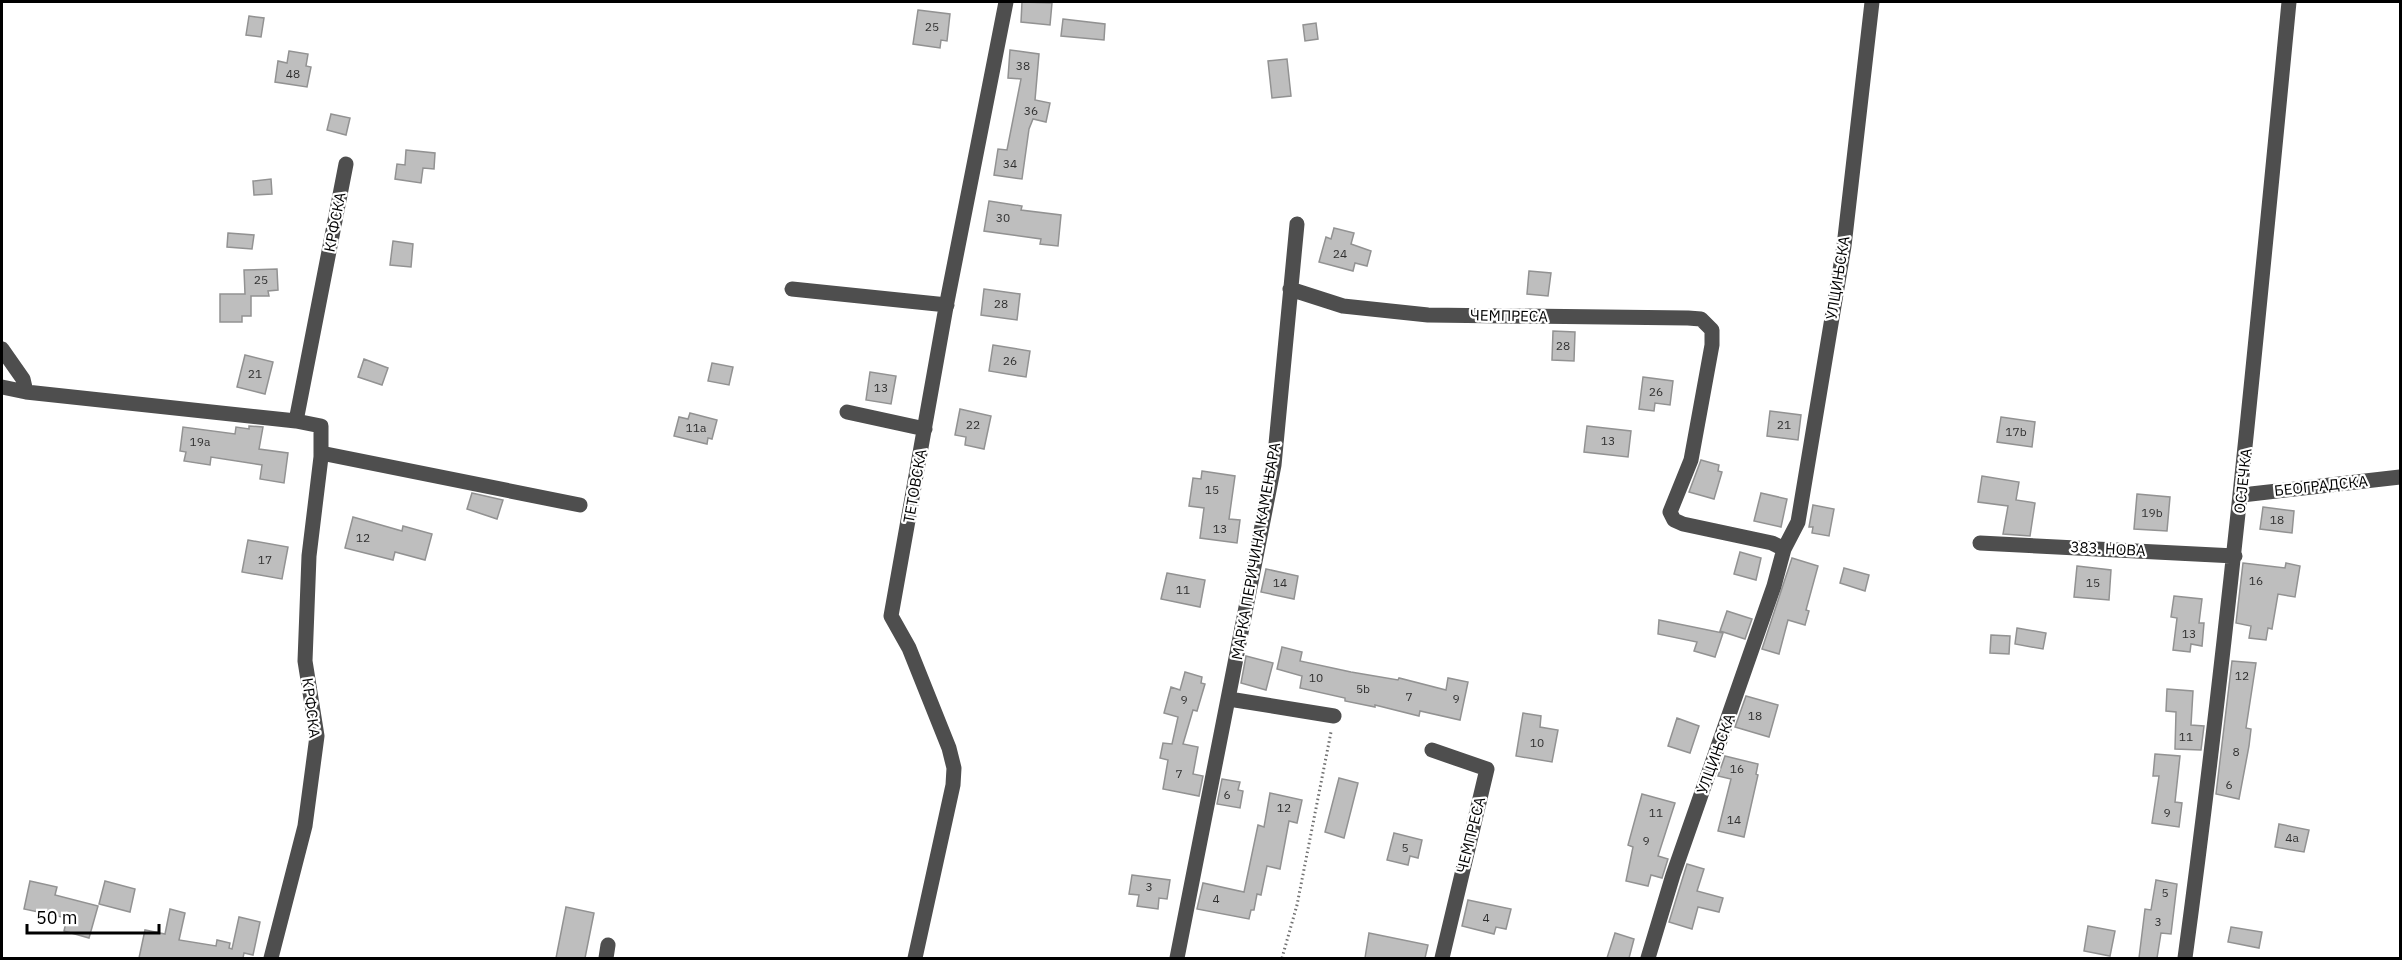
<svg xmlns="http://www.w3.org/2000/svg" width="2402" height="960" font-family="'IBM Plex Sans',sans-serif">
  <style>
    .building { fill: #bebebe; stroke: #929292; stroke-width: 1.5 }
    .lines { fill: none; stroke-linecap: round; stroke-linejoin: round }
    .path { stroke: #707070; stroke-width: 3; stroke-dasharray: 1.5 3; stroke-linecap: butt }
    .minor { stroke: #4e4e4e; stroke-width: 15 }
    .labels { text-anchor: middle; stroke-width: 4.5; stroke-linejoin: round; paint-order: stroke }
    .number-label { font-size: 12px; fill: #303030 }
    .street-label { font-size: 15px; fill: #000; stroke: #fff }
  </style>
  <rect width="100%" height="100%" fill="#fff"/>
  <path class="building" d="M 1022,2 L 1052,3 L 1050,25 L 1021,22 Z
    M 918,10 L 950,14 L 947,41 L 941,40 L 940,48 L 913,44 Z
    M 249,16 L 264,18 L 261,37 L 246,35 Z
    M 1063,19 L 1105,24 L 1104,40 L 1061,36 Z
    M 1316,23 L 1318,39 L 1305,41 L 1303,25 Z
    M 1010,50 L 1039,54 L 1035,100 L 1050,103 L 1046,122 L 1033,119 L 1029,129 L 1022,179 L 994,175 L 998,149 L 1007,150 L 1021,79 L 1008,78 Z
    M 289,51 L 308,54 L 306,66 L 311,67 L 307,87 L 275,82 L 278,61 L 287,63 Z
    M 1287,59 L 1291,96 L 1272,98 L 1268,61 Z
    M 331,114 L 350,118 L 346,135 L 327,130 Z
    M 406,150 L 435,153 L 434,169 L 423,168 L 421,183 L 395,179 L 397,164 L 405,165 Z
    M 271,179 L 272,194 L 254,195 L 253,181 Z
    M 989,201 L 1022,206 L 1021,210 L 1061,215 L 1058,246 L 1040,244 L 1041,239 L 984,231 Z
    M 1334,228 L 1354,233 L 1351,244 L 1371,251 L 1367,266 L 1355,263 L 1353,271 L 1319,262 L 1326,237 L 1331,239 Z
    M 228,233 L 254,235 L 252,249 L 227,247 Z
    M 393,241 L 413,244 L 411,267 L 390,265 Z
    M 277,269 L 278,290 L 268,291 L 269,296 L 251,296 L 251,316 L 242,316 L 242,322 L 220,322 L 220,294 L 245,294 L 244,270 Z
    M 1529,271 L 1551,273 L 1548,296 L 1527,294 Z
    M 984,289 L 1020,294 L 1017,320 L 981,315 Z
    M 1553,331 L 1575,332 L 1574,361 L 1552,360 Z
    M 993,345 L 1030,351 L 1026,377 L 989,371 Z
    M 245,355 L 273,362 L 265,394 L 237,387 Z
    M 364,359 L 388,368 L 382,385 L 358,377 Z
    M 712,363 L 733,367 L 729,385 L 708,381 Z
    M 870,372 L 896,376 L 891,404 L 866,400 Z
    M 1643,377 L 1673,381 L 1670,405 L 1655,403 L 1654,411 L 1639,409 Z
    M 960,409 L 991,416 L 984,449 L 965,445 L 966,437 L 955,435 Z
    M 1770,411 L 1801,415 L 1798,440 L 1767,436 Z
    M 690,413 L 717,420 L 712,439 L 708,438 L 707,444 L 674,436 L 679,417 L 688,419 Z
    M 2001,417 L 2035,422 L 2032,447 L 1997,442 Z
    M 249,426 L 263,427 L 259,449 L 288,453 L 284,483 L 260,479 L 262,465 L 211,457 L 210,465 L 184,461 L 186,452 L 180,451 L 183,427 L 235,434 L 236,427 L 249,429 Z
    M 1587,426 L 1631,431 L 1628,457 L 1584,452 Z
    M 1701,460 L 1719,465 L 1718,471 L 1722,472 L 1714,499 L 1689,492 Z
    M 1202,471 L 1235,476 L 1229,519 L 1240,520 L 1237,543 L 1200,538 L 1204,508 L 1189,506 L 1193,478 L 1201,479 Z
    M 1982,476 L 2019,482 L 2016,500 L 2035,503 L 2030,536 L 2003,534 L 2008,506 L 1978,502 Z
    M 472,493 L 503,500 L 497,519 L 467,509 Z
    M 1761,493 L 1787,499 L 1781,527 L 1754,521 Z
    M 2137,494 L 2170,497 L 2167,531 L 2134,529 Z
    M 1813,505 L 1834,509 L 1829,536 L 1812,533 L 1813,527 L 1809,527 Z
    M 2263,507 L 2294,511 L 2292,533 L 2260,529 Z
    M 353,517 L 402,531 L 403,526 L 432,534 L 425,560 L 395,552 L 393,560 L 345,548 Z
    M 248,540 L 288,547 L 282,579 L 242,572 Z
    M 1740,552 L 1761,558 L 1756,580 L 1734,574 Z
    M 1792,558 L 1818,566 L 1806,610 L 1809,611 L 1805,625 L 1788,620 L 1779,654 L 1762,649 Z
    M 2243,563 L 2285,568 L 2286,563 L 2300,566 L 2295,597 L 2278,594 L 2272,629 L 2268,628 L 2266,640 L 2249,638 L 2251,626 L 2236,623 Z
    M 2077,566 L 2111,570 L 2109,600 L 2074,597 Z
    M 1844,568 L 1869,575 L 1865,591 L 1840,583 Z
    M 1266,569 L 1298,576 L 1294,599 L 1261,592 Z
    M 1167,573 L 1205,580 L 1200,607 L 1161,599 Z
    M 2174,596 L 2202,599 L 2199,623 L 2204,623 L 2202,646 L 2191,644 L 2190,652 L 2173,650 L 2177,618 L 2171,617 Z
    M 1727,611 L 1752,619 L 1745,639 L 1720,631 Z
    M 1659,620 L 1723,633 L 1715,657 L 1694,651 L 1697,642 L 1658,634 Z
    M 2017,628 L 2046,633 L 2043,649 L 2015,644 Z
    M 1991,635 L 2010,636 L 2009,654 L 1990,653 Z
    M 1282,647 L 1302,652 L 1300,661 L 1351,672 L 1398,680 L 1399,678 L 1446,690 L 1448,678 L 1468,682 L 1460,720 L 1420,711 L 1419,716 L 1375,705 L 1375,707 L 1345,701 L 1345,698 L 1300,688 L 1302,676 L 1277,669 Z
    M 1246,656 L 1273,663 L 1266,690 L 1241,683 Z
    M 2232,661 L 2256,663 L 2246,728 L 2251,729 L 2249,746 L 2239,799 L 2216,794 Z
    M 1185,672 L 1202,677 L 1201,683 L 1205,684 L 1197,711 L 1193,710 L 1183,744 L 1198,747 L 1193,774 L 1203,776 L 1199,796 L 1163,789 L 1168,760 L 1160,758 L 1163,743 L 1172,744 L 1178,717 L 1164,713 L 1171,687 L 1180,690 Z
    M 2167,689 L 2193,691 L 2191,725 L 2204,726 L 2201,750 L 2175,749 L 2176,712 L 2166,711 Z
    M 1746,696 L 1778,705 L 1769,737 L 1735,727 Z
    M 1523,713 L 1541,716 L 1540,727 L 1558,730 L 1552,762 L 1516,756 Z
    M 1677,718 L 1699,726 L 1690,753 L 1668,746 Z
    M 2155,754 L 2180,756 L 2175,802 L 2182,803 L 2179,827 L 2152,823 L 2159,776 L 2153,776 Z
    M 1725,756 L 1758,764 L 1756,774 L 1758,775 L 1744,837 L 1718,831 L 1731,779 L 1718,776 Z
    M 1339,778 L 1358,783 L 1344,838 L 1325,832 Z
    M 1222,779 L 1240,782 L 1238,790 L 1243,791 L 1240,808 L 1217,804 Z
    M 1270,793 L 1302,800 L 1297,823 L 1289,821 L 1280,869 L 1267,866 L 1261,895 L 1257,894 L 1254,910 L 1251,910 L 1249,919 L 1197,909 L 1203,883 L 1244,892 L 1258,825 L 1264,827 Z
    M 1642,794 L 1675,803 L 1658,856 L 1668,859 L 1662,878 L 1651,875 L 1648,886 L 1626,881 L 1633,847 L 1628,845 Z
    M 2279,824 L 2309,830 L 2304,852 L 2275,847 Z
    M 1394,833 L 1422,840 L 1418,858 L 1410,856 L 1408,865 L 1387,860 Z
    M 1687,864 L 1704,869 L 1697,891 L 1723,898 L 1719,912 L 1698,907 L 1692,929 L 1669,922 Z
    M 1132,875 L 1170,880 L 1167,899 L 1159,898 L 1158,909 L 1137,906 L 1139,895 L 1129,894 Z
    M 2156,880 L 2177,884 L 2171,934 L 2161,933 L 2157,958 L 2139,958 L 2145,909 L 2151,910 Z
    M 30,881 L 57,887 L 55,895 L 98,906 L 89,938 L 64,931 L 67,918 L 24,909 Z
    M 105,881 L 135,889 L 130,912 L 99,904 Z
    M 1468,900 L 1511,909 L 1506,929 L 1496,927 L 1494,934 L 1462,926 Z
    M 566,907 L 594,913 L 585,958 L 556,958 Z
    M 170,909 L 185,913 L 179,940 L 216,946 L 217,940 L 230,943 L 229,948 L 232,949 L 239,917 L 260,922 L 253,955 L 244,953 L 243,958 L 139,958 L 145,930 L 165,934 Z
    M 2088,926 L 2115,931 L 2110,956 L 2084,951 Z
    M 2231,927 L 2262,932 L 2259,948 L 2228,942 Z
    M 1369,933 L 1428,945 L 1425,958 L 1365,958 Z
    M 1615,933 L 1634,939 L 1629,958 L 1607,958 Z"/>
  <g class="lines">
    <path class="path" d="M 1282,958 L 1297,905 L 1331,732"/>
    <path class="minor" d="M 792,289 L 947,305
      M 1290,289 L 1343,306 L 1428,315 L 1688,318 L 1701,319 L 1712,330 L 1712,345 L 1691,460 L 1670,512 L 1674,520 L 1683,524 L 1772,543 L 1784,549 L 1774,586 L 1673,875 L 1648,958
      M 2,349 L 23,379 L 26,392
      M 2,387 L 26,392 L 296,421 L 321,426 L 321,457 L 309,556 L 305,661 L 317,736 L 305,826 L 271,958
      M 847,412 L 925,429
      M 296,421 L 346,164
      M 321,453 L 580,505
      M 2242,495 L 2400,477
      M 1980,543 L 2235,556
      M 1784,549 L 1798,522 L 1844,246 L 1872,2
      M 1229,699 L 1334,716
      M 1432,750 L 1487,769 L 1442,958
      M 606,958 L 608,945
      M 915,958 L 953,785 L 954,768 L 949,748 L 909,648 L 891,616 L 946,307 L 1006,2
      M 1177,958 L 1274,465 L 1297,224
      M 2185,958 C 2228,640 2258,321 2289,2"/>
  </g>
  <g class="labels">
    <g class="number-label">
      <text x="932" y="31">25</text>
      <text x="1023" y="70">38</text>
      <text x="293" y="78">48</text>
      <text x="1031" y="115">36</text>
      <text x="1010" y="168">34</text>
      <text x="1003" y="222">30</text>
      <text x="1340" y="258">24</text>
      <text x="261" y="284">25</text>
      <text x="1001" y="308">28</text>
      <text x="1563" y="350">28</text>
      <text x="1010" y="365">26</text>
      <text x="255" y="378">21</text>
      <text x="881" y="392">13</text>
      <text x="1656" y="396">26</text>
      <text x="973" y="429">22</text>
      <text x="1784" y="429">21</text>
      <text x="696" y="432">11a</text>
      <text x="2016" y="436">17b</text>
      <text x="1608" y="445">13</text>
      <text x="200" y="446">19a</text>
      <text x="1212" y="494">15</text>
      <text x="2152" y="517">19b</text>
      <text x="2277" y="524">18</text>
      <text x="1220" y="533">13</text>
      <text x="363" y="542">12</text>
      <text x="265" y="564">17</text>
      <text x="2256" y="585">16</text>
      <text x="1280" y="587">14</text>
      <text x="2093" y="587">15</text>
      <text x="1183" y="594">11</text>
      <text x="2189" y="638">13</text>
      <text x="2242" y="680">12</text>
      <text x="1316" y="682">10</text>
      <text x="1363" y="693">5b</text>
      <text x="1409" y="701">7</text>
      <text x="1456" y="703">9</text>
      <text x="1184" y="704">9</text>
      <text x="1755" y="720">18</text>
      <text x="2186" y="741">11</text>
      <text x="1537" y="747">10</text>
      <text x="2236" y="756">8</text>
      <text x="1737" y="773">16</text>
      <text x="1179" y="778">7</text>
      <text x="2229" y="789">6</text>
      <text x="1227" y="799">6</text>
      <text x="1284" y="812">12</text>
      <text x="1656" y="817">11</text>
      <text x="2167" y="817">9</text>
      <text x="1734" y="824">14</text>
      <text x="2292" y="842">4a</text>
      <text x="1646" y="845">9</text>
      <text x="1405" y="852">5</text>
      <text x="1149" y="891">3</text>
      <text x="2165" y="897">5</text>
      <text x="1216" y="903">4</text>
      <text x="1486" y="922">4</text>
      <text x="2158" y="926">3</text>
    </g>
    <g class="street-label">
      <text transform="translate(335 222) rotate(-79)" y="5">КРФСКА</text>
      <text transform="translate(1838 278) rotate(-81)" y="5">УЛЦИЊСКА</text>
      <text transform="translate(1509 316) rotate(1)" y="5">ЧЕМПРЕСА</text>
      <text transform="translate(2243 481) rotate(-84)" y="5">ОСЈЕЧКА</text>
      <text transform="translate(915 486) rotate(-80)" y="5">ТЕТОВСКА</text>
      <text transform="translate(2321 486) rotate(-6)" y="5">БЕОГРАДСКА</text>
      <text transform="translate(2108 549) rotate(3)" y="5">383. НОВА</text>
      <text transform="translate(1256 551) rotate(-80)" y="5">МАРКА ПЕРИЧИНА КАМЕЊАРА</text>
      <text transform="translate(311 708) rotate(83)" y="5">КРФСКА</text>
      <text transform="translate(1716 754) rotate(-70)" y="5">УЛЦИЊСКА</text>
      <text transform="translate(1471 835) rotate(-76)" y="5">ЧЕМПРЕСА</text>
    </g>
  </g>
  <rect width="2402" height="960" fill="none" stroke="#000000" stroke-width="6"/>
  <path d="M27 924v9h132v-9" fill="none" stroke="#000000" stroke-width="3"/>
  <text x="36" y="924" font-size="18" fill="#000000" stroke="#ffffff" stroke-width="4.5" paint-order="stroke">50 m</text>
</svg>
